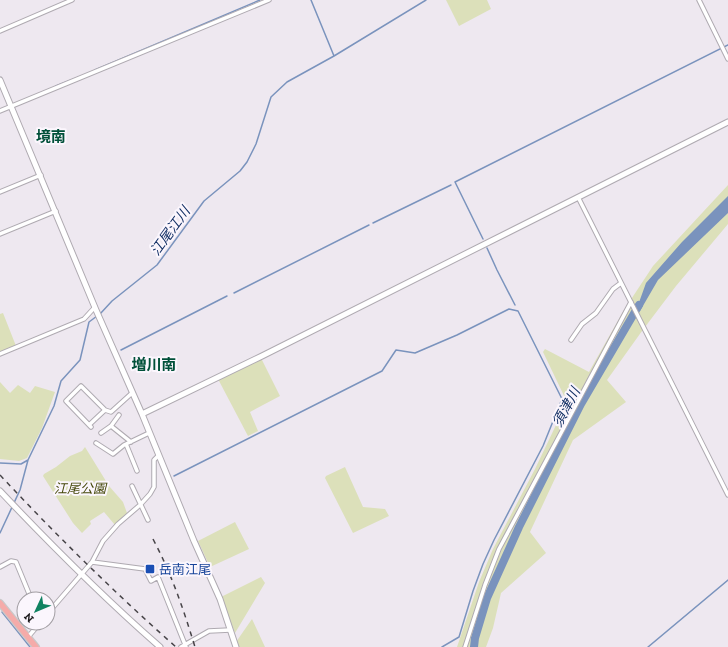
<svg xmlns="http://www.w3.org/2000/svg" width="728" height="647" font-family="'Zilla Slab','Noto Sans JP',serif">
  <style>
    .green { fill: #dce0ba }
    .water { fill: #7a93bd }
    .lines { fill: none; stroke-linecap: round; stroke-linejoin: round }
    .stream { stroke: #7a93bd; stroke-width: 1.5 }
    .river { stroke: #7a93bd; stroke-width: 8 }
    .street-casing { stroke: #afaab1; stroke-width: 5.5 }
    .secondary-casing { stroke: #afaab1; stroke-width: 7 }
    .primary-casing { stroke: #c9c8c9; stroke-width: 8 }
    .street { stroke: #fff; stroke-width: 3.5 }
    .secondary { stroke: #fff; stroke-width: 5 }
    .primary { stroke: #f5aba9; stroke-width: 5.5 }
    .rail { stroke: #474448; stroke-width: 1.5; stroke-dasharray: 5 5; stroke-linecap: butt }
    .transit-dot { fill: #1a4fb4; stroke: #fbf6fd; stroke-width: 1.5 }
    .labels { text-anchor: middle; stroke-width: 4; stroke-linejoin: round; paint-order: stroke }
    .park-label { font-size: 13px; font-style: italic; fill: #45480a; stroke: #fbf6fd }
    .transit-label { font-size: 13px; fill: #164399; stroke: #fbf6fd; text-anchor: start }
    .water-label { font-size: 14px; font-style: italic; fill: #133065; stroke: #fbf6fd }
    .quarter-label { font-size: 15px; font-weight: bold; fill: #005039; stroke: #fbf6fd }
  </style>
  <rect width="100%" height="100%" fill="#eee8f0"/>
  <path class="green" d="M 446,0 L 487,0 L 491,9 L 459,26 Z
    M 728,185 L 728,224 L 676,286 L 642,331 L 607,380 L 626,402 L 573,440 L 530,532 L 546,553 L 501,593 L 493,628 L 486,647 L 457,647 L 479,582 L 493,549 L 535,469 L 567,402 L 543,352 L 545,349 L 589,372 L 624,310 L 653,266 Z
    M 3,313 L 16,346 L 0,352 L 0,314 Z
    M 261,358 L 280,396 L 250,412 L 258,431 L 248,436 L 218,379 Z
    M 0,382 L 10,393 L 18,385 L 30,393 L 35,386 L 55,392 L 42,428 L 27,458 L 19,461 L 0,459 Z
    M 85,447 L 109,486 L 123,502 L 127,513 L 115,525 L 104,512 L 90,521 L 91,524 L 82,533 L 73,523 L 43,476 L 44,474 L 56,467 L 70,456 L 82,451 Z
    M 345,467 L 363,507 L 385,509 L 389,516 L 353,533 L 325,478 L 326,476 Z
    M 235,522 L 249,549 L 210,567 L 198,541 Z
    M 261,577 L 265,583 L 235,633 L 221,597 Z
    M 252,619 L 265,647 L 238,647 L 236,642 Z"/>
  <path class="water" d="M 728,196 L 728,213 L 658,280 L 640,311 L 637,308 L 646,283 L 682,242 Z"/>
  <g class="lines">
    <path class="stream" d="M 311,0 L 334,56
      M 95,70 L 260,0
      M 56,86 L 79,77
      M 373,223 L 451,185
      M 483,239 L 455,182 L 728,45
      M 487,248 L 497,270 L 515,305
      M 234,293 L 369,225
      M 100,314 L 112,301 L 157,265 L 204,201 L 240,171 L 247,162 L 256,144 L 271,97 L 287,82 L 334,56 L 426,0
      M 121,350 L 227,296
      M 0,463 L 21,464 L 28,460
      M 174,476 L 382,371 L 396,350 L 415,353 L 457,335 L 509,309 L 518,311 L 562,399 L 543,446 L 494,540 L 483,564 L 473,591 L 459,637 L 442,647
      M 0,533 L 20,490 L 28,460 L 54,406 L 61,381 L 80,360 L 89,322 L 97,316
      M 2,612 L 30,647
      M 648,647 L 728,580"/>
    <path class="river" d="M 474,647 L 475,638 L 487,598 L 519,527 L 581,404 L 639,305"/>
    <defs>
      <path id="street" d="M 699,0 L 728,59
        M 0,31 L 72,0
        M 0,111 L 269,0
        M 0,192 L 41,175
        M 578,197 L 728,495
        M 0,234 L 56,211
        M 571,340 L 582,324 L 596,313 L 613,289 L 621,283
        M 0,354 L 84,319 L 95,307
        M 89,425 L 105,410
        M 111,426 L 119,415
        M 91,427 L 66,401 L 81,386 L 105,410 L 111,412 L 132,393
        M 101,433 L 111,426 L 131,442
        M 96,443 L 113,454 L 124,445 L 149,433
        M 126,444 L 137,471
        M 132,486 L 148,520
        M 92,562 L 145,569 L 151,581 L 158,577 L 186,647
        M 0,567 L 11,561 L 16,562 L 30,596
        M 48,613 L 92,562 L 103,541 L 118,524 L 140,505 L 150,494 L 154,487 L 154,460 L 158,456
        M 28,637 L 40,623
        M 181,647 L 209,631 L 230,630
        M 465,647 L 485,585 L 499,549 L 631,302"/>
      <path id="secondary" d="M 0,80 L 96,310 L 142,414 L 194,541 L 220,599 L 236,647
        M 142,414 L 262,356 L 728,122
        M 0,491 C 51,545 104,598 160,647"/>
      <path id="primary" d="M 0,603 L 36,647"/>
    </defs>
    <use href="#street" class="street-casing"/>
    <use href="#secondary" class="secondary-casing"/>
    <use href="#primary" class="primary-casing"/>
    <use href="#street" class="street"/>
    <use href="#secondary" class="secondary"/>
    <use href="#primary" class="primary"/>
    <path class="rail" d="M 0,475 C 56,535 115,593 176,647
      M 153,539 C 172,575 183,608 195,647"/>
  </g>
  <rect class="transit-dot" x="145" y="564" width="10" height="10" rx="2"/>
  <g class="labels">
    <g class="park-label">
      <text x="80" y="493">江尾公園</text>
    </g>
    <g class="transit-label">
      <text x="159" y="574">岳南江尾</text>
    </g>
    <g class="water-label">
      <text transform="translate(170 231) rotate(-54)" y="5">江尾江川</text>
      <text transform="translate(566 407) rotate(-62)" y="5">須津川</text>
    </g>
    <g class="quarter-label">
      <text x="51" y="142">境南</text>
      <text x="154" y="370">増川南</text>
    </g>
  </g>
  <g transform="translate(36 611) rotate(226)"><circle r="19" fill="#fbf6fd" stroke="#a29ea3"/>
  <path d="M0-3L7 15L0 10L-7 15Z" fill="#108261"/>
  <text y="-6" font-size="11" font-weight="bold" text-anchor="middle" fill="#1c1a1c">N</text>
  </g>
</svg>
